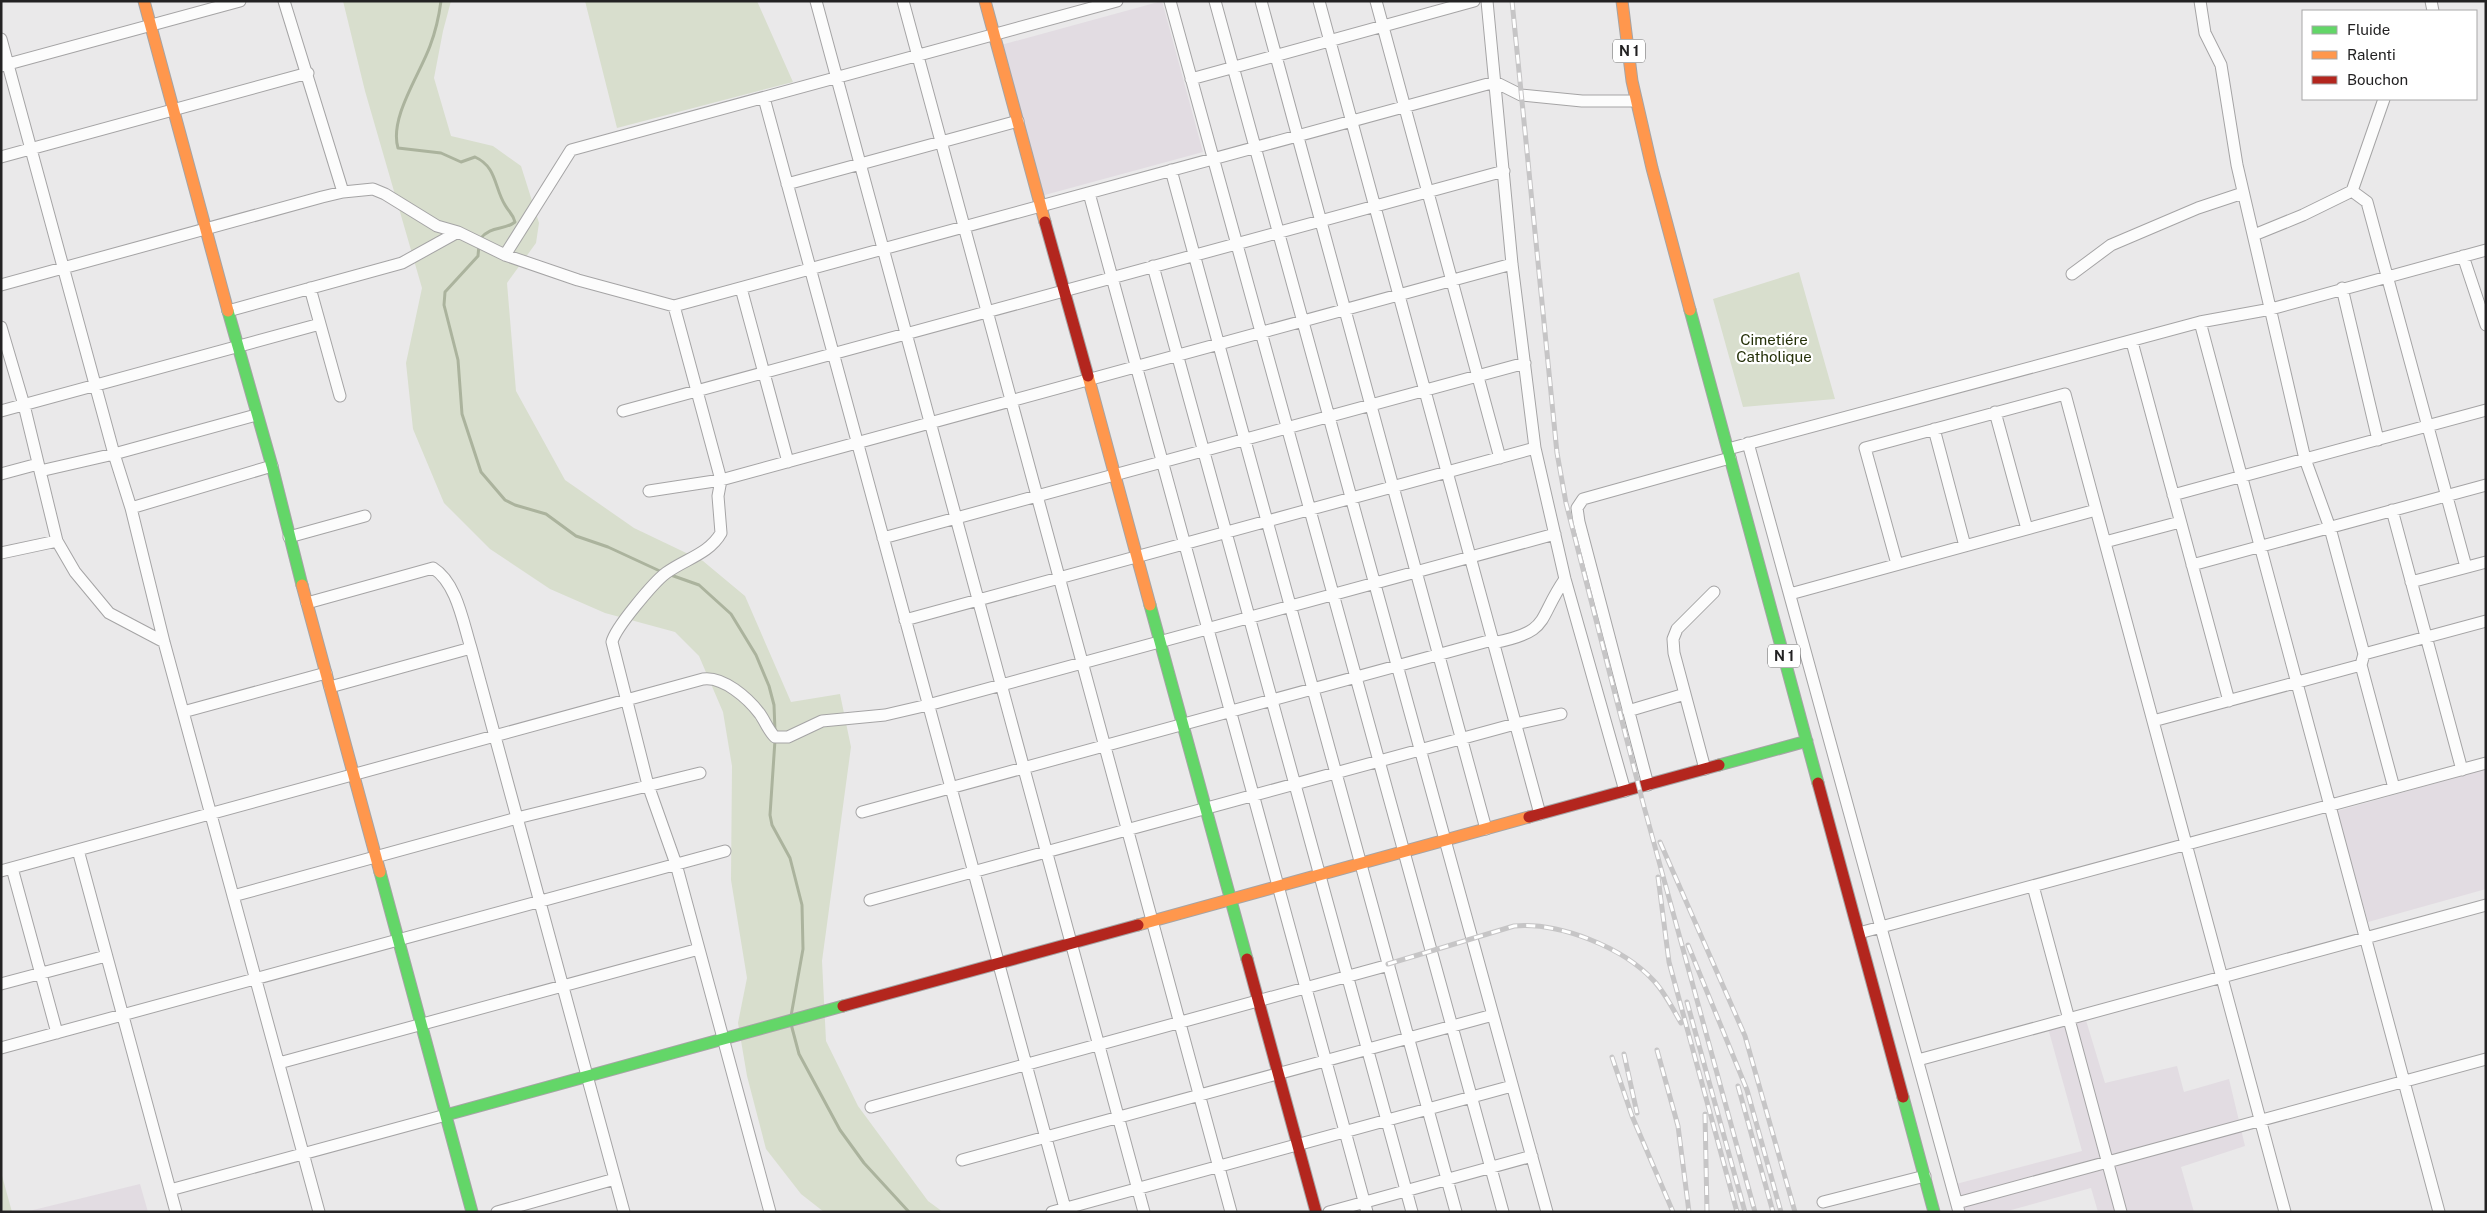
<svg xmlns="http://www.w3.org/2000/svg" width="2487" height="1213" font-family="'Public Sans',sans-serif">
  <style>
    .built { fill: #e2dce2 }
    .green { fill: #d8decd }
    .lines { fill: none; stroke-linecap: round; stroke-linejoin: round }
    .stream { stroke: #abb39d; stroke-width: 3 }
    .street-casing { stroke: #a5a4a5; stroke-width: 13 }
    .fast-casing { stroke: #a5a4a5; stroke-width: 13 }
    .slow-casing { stroke: #a5a4a5; stroke-width: 13 }
    .jam-casing { stroke: #a5a4a5; stroke-width: 13 }
    .street { stroke: #fcfcfc; stroke-width: 11 }
    .fast { stroke: #63d668; stroke-width: 11 }
    .slow { stroke: #ff974d; stroke-width: 11 }
    .jam { stroke: #b3261e; stroke-width: 11 }
    .rail-casing { stroke: #c6c5c6; stroke-width: 5 }
    .rail { stroke: #fff; stroke-width: 3; stroke-dasharray: 9; stroke-linecap: butt }
    .labels { text-anchor: middle; stroke-width: 4.5; stroke-linejoin: round; paint-order: stroke }
    .shield { fill: #fff; stroke: #656465; stroke-width: 1 }
    .shield-label { font-size: 14px; font-weight: bold; fill: #232223 }
    .park-label { font-size: 15px; fill: #253109; stroke: #fff }
  </style>
  <rect width="100%" height="100%" fill="#eae9ea"/>
  <path class="built" d="M 1162,1 L 1203,152 L 1041,196 L 1001,45 Z
    M 2486,769 L 2486,889 L 2368,922 L 2337,811 Z
    M 2085,1017 L 2105,1083 L 2177,1066 L 2184,1092 L 2229,1079 L 2245,1146 L 2181,1167 L 2194,1212 L 2098,1212 L 2091,1188 L 2004,1212 L 1964,1212 L 1956,1184 L 2082,1151 L 2048,1028 Z
    M 140,1184 L 148,1212 L 29,1211 Z"/>
  <path class="green" d="M 343,1 L 451,1 L 443,31 L 434,78 L 451,136 L 493,146 L 521,166 L 539,223 L 536,243 L 507,283 L 516,391 L 565,480 L 634,528 L 703,561 L 745,596 L 791,702 L 840,694 L 851,747 L 822,961 L 826,1041 L 858,1106 L 928,1201 L 943,1212 L 824,1212 L 801,1194 L 766,1149 L 747,1076 L 738,1023 L 747,978 L 731,880 L 732,766 L 723,712 L 699,656 L 675,632 L 605,613 L 550,589 L 490,549 L 444,503 L 413,429 L 406,363 L 422,288 L 365,91 Z
    M 585,1 L 757,1 L 793,82 L 617,128 Z
    M 1799,272 L 1835,399 L 1743,407 L 1713,299 Z
    M 1,1172 L 12,1212 L 1,1212 Z"/>
  <g class="lines">
    <path class="stream" d="M 441,1 C 439,16 435,33 430,46 C 420,74 389,118 398,148 L 441,153 L 461,162 L 475,157 C 497,167 494,187 505,205 C 509,212 513,214 515,222 C 504,231 491,225 480,239
      M 479,245 L 478,256 L 445,292 L 444,305 L 458,360 L 462,414 L 481,472 L 505,500 L 515,505 L 546,514 L 576,536 L 608,547 L 662,572
      M 668,574 L 699,585 L 731,614 L 756,655 L 769,686 L 774,705 L 775,731
      M 775,740 L 770,815 L 772,825 L 790,858 L 802,905 L 803,949 L 791,1016
      M 791,1024 L 799,1054 L 840,1130 L 864,1163 L 909,1212"/>
    <defs>
      <path id="street" d="M 284,1 L 343,192
        M 816,1 L 1144,1212
        M 903,1 L 1231,1212
        M 1170,1 L 1503,1212
        M 1215,1 L 1547,1212
        M 1261,1 L 1486,829
        M 1319,1 L 1540,814
        M 1376,1 L 1500,458
        M 1487,1 L 1512,264 L 1535,448 L 1565,579 L 1625,791
        M 2200,1 L 2205,33 L 2221,65 L 2237,165 L 2305,459 L 2330,528 L 2364,654 L 2361,665 L 2394,788
        M 2431,1 L 2433,11
        M 1,39 L 114,454 L 131,508 L 164,642 L 319,1212
        M 1,66 L 240,1
        M 1191,79 L 1474,1
        M 764,98 L 1066,1212
        M 1,157 L 308,73
        M 1171,170 L 1456,1212
        M 787,184 L 1018,121
        M 2352,191 L 2367,202 L 2466,567
        M 1089,193 L 1367,1212
        M 2254,235 L 2303,215 L 2352,191 L 2384,99
        M 505,255 L 571,150 L 1117,1
        M 2463,256 L 2486,325
        M 1153,266 L 1412,1212
        M 2072,274 L 2111,245 L 2198,208 L 2243,193
        M 1,285 L 322,197 L 343,192 L 373,189 L 385,194 L 437,226 L 458,232 L 505,255 L 578,280 L 674,306 L 1495,82 L 1521,95 L 1582,101 L 1636,101
        M 741,288 L 788,462
        M 2342,288 L 2378,440
        M 674,306 L 721,480 L 718,496 L 721,533 C 709,554 685,559 666,573 C 654,582 615,628 612,642 L 648,785 L 676,864 L 770,1212
        M 228,311 L 402,263 L 458,232
        M 2200,322 L 2439,1212
        M 320,324 L 340,396
        M 1,327 L 24,405 L 57,541 L 75,572 L 109,613 L 164,642
        M 2132,342 L 2229,701
        M 1,411 L 320,324 L 310,288
        M 623,411 L 1504,171
        M 1995,412 L 2027,529
        M 1934,429 L 1965,546
        M 1748,443 L 1959,1212
        M 1728,449 L 2200,322 L 2271,309 L 2486,250
        M 40,471 L 114,454 L 256,415
        M 1,474 L 38,464
        M 649,491 L 721,480 L 1512,264
        M 2173,495 L 2486,410
        M 131,508 L 272,466
        M 2392,510 L 2462,770
        M 289,537 L 365,516
        M 883,538 L 1525,363
        M 2105,542 L 2180,522
        M 1,553 L 57,541
        M 1897,564 L 1865,448 L 2065,394 L 2285,1212
        M 2192,565 L 2486,485
        M 2411,582 L 2486,562
        M 1790,594 L 2096,510
        M 307,603 L 433,568 C 457,583 463,623 471,648 L 624,1212
        M 905,620 L 1535,448
        M 1493,643 C 1552,631 1536,621 1565,579
        M 2364,654 L 2486,621
        M 330,687 L 471,648
        M 1628,711 L 1685,694
        M 183,712 L 326,673
        M 2153,721 L 2361,665
        M 1705,769 L 1674,653 L 1673,639 L 1677,629 L 1714,592
        M 1648,785 L 1579,522 L 1577,508 L 1583,499 L 1730,458
        M 862,812 L 1492,640
        M 78,850 L 176,1212
        M 12,868 L 57,1033
        M 1,871 L 703,679 C 723,676 748,698 760,714 C 765,721 768,730 775,737 L 788,737 L 822,721 L 885,715 L 928,705 L 1555,534
        M 2033,886 L 2121,1212
        M 233,896 L 517,818 L 700,773
        M 870,900 L 1515,724 L 1561,714
        M 1859,933 L 2486,763
        M 1,984 L 106,956
        M 1,1048 L 725,851
        M 1918,1060 L 2486,905
        M 279,1063 L 699,949
        M 871,1107 L 1389,965
        M 962,1160 L 1493,1015
        M 170,1190 L 446,1115
        M 1823,1202 L 1925,1176
        M 1957,1203 L 2486,1059
        M 497,1212 L 615,1179
        M 1052,1212 L 1512,1086
        M 1329,1212 L 1532,1156"/>
      <path id="fast" d="M 1690,310 L 1818,783
        M 228,311 L 272,466 L 302,585
        M 1150,605 L 1247,959
        M 1719,765 L 1807,741
        M 380,872 L 472,1212
        M 1903,1097 L 1934,1212
        M 446,1115 L 843,1006"/>
      <path id="slow" d="M 144,1 L 228,311
        M 985,1 L 1045,222
        M 1622,1 L 1632,81 L 1652,168 L 1690,310
        M 1088,376 L 1150,605
        M 302,585 L 380,872
        M 1138,925 L 1529,817"/>
      <path id="jam" d="M 1045,222 L 1088,376
        M 1818,783 L 1903,1097
        M 1529,817 L 1719,765
        M 1247,959 L 1316,1212
        M 843,1006 L 1138,925"/>
    </defs>
    <use href="#street" class="street-casing"/>
    <use href="#fast" class="fast-casing"/>
    <use href="#slow" class="slow-casing"/>
    <use href="#jam" class="jam-casing"/>
    <use href="#street" class="street"/>
    <use href="#fast" class="fast"/>
    <use href="#slow" class="slow"/>
    <use href="#jam" class="jam"/>
    <defs>
      <path id="rail" d="M 1512,1 L 1557,453 L 1566,503 L 1643,803 L 1755,1212
        M 1660,842 L 1745,1036 L 1795,1212
        M 1658,877 L 1669,962 L 1737,1212
        M 1688,945 L 1747,1090 L 1781,1212
        M 1388,964 L 1514,926 C 1559,922 1623,947 1654,981 C 1665,993 1673,1009 1681,1023
        M 1687,1002 L 1745,1212
        M 1657,1050 L 1678,1126 L 1689,1212
        M 1624,1054 L 1637,1113
        M 1612,1057 L 1632,1116 L 1673,1212
        M 1738,1086 L 1773,1212
        M 1705,1114 L 1707,1212"/>
    </defs>
    <use href="#rail" class="rail-casing"/>
    <use href="#rail" class="rail"/>
  </g>
  <g class="labels">
    <g class="shield">
      <rect x="1613" y="39.5" width="32" height="23" rx="4"/>
      <rect x="1768" y="644.5" width="32" height="23" rx="4"/>
    </g>
    <g class="shield-label">
      <text x="1629" y="56">N 1</text>
      <text x="1784" y="661">N 1</text>
    </g>
    <g class="park-label">
      <text x="1774" y="345">Cimetiére<tspan x="1774" dy="17">Catholique</tspan></text>
    </g>
  </g>
  <rect width="2487" height="1213" fill="none" stroke="#232223" stroke-width="5"/>
  <rect x="2302" y="10" width="175" height="90" fill="#ffffff" stroke="#a7a7a7"/>
  <rect x="2312" y="26" width="25" height="8" fill="#63d668" stroke="#a7a7a7"/>
  <text x="2347" y="35" font-size="15" fill="#232223">Fluide</text>
  <rect x="2312" y="51" width="25" height="8" fill="#ff974d" stroke="#a7a7a7"/>
  <text x="2347" y="60" font-size="15" fill="#232223">Ralenti</text>
  <rect x="2312" y="76" width="25" height="8" fill="#b3261e" stroke="#a7a7a7"/>
  <text x="2347" y="85" font-size="15" fill="#232223">Bouchon</text>
</svg>
